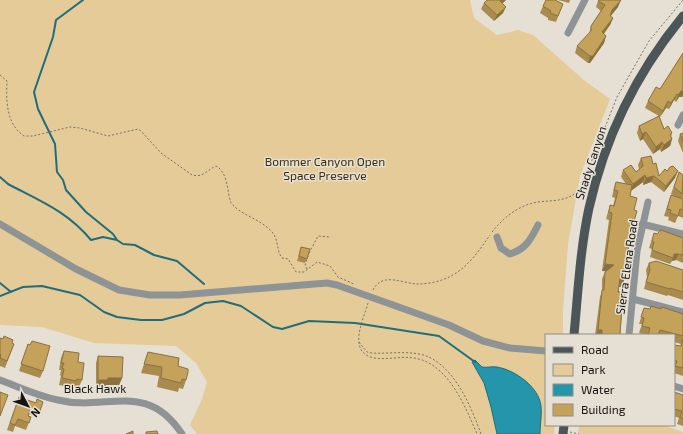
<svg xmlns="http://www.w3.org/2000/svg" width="683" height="434" font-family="'Exo 2',sans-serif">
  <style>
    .green { fill: #e4cb98 }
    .water { fill: #2495aa; stroke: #206e7c }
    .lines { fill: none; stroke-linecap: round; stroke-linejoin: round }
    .stream { stroke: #206e7c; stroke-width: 2 }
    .path { stroke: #747069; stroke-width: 1; stroke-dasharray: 2 2; stroke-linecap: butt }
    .minor { stroke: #8e9495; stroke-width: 7 }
    .major { stroke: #4c5658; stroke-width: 9 }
    .wall { fill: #a98b4d }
    .shaded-wall { fill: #8a713f }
    .building { fill: #c5a25a; stroke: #8a713f }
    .labels { text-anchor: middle; stroke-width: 3; stroke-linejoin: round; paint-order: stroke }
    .park-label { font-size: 12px; fill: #3e2f0f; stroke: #e5dfd4 }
    .street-label { font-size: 12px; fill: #161411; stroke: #e5dfd4 }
  </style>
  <rect width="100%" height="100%" fill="#e5dfd4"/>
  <path class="green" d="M 0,0 L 470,0 L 474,18 L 497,35 L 518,30 L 533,35 L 585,81 L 610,99 L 580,176 L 568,244 L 563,310 L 563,335 L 546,335 L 546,425 L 555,425 L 554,434 L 197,434 L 190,425 L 202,399 L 207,382 L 196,363 L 176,346 L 94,343 L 42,327 L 0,325 Z
    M 579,425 L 663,425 L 683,432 L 683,434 L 578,434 Z"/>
  <path class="water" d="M 475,360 L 482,367 C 487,368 492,366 497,367 C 515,370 539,387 541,406 C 542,415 540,425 540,434 L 497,434 L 491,407 L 484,383 L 472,362 Z"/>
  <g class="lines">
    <path class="stream" d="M 83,0 L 56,20 L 53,37 L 34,92 L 38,109 L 55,144 L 57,172 L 63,180 L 66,190 L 86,212 L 113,234 L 117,240 L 123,244 L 135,245 L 154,255 L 177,261 L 204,284
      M 0,177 L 8,184 C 40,201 67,211 91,240 L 103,237 L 117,240
      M 0,283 L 11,292
      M 0,296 L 23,287 L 42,286 L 80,295 L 104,312 L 117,317 L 141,320 L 162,320 L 184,314 L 205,303 L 223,301 L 241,306 L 273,327 L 282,329 L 309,321 L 355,323 L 439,336 L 475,362"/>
    <path class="path" d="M 0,75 L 7,81 C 6,100 6,124 24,136 L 33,136 L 70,127 L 80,128 L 108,136 L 138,129 L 141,131 L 161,153 L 192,175 C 203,178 207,170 216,166 C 228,172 227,192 231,203 C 242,216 261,219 272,232 C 279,240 276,250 282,258 L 288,259 L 296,272 L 304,272 L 317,262 L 330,266 L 338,277 L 354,284
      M 492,232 C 504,217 519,205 538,202 C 555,200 568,202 581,188 L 617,97 L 649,41 L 683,0
      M 309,253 L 318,236 L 330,237
      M 307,269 L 305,265 L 308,256
      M 373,290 C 382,272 401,283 417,284 C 427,284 438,282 447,278 C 467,269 478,252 490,235
      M 368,303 C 363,321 347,352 374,358 C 387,360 401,356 414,358 C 448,363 465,406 477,434
      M 359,342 L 367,352 L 372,353 C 388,354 403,351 419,354 C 452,360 471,406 481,434
      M 570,432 L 579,434"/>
    <path class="minor" d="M 568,33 L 585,0
      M 678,125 L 683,115
      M 0,224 L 76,269 L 119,290 L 150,295 L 180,295 L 327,283 L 337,285 L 449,325 L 483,341 L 510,348 L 546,351
      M 642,224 L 683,234
      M 497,237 L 501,248 L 510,254 C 526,249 531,239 538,225
      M 633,299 L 683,312
      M 629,335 L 637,251 L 648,202
      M 0,380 C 19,387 38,396 58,400 C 106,412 146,379 182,434
      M 674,386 L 683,389"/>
    <path class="major" d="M 574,335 C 578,293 580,250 589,208 C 605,137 637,72 683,16
      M 563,434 L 564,425"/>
  </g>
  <path class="wall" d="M 487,0 L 506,0 L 502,3 L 503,13 L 494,21 L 481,9 L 484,3 Z
    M 558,0 L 570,0 L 569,3 Z
    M 598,1 L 618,7 L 610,16 L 613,18 L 610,25 L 604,34 L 606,36 L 604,43 L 590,63 L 588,63 L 575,53 L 577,46 L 589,34 L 591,26 L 601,11 L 596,7 Z
    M 563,4 L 556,22 L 548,20 L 548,18 L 540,13 L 543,6 Z
    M 683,53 L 682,97 L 679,97 L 676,102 L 674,100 L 669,109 L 666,108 L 660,117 L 659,117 L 664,129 L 672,133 L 671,137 L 672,139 L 670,146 L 661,152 L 660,149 L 653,154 L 643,139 L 640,141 L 637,133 L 639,126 L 659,116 L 645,108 L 648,101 L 660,89 Z
    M 683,133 L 683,153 L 678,141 L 680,134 Z
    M 641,158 L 653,164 L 659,176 L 675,178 L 664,192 L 651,182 L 643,185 L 643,182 L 631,190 L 630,196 L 634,210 L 624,280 L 621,287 L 619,286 L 618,292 L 622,312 L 620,335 L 595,335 L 600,297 L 602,291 L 602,279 L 605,272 L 606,271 L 602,271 L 609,220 L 606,219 L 610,205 L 613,206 L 615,198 L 612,197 L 614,188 L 616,182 L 626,184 L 621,177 L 623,170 L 636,172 L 639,169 L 638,165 Z
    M 679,172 L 683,175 L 683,197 L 682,199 L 683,199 L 683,218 L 678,216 L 675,223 L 668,220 L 669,217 L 664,216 L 671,195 L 675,196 L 671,194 Z
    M 654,233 L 683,238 L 683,263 L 676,260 L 672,261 L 670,264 L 650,257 L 652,249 L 649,248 Z
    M 301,247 L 310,249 L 305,263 L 297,261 Z
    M 649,263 L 683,270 L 683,300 L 668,295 L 667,296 L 644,289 L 647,277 L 646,270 Z
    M 644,308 L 650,309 L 661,309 L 683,314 L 683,376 L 674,373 L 674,345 L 680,346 L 681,344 L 674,342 L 674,335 L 647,335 L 639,333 L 642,324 L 639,324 Z
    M 0,338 L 14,344 L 5,368 L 0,366 Z
    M 28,344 L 43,371 L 40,378 L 19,371 Z
    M 64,351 L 78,362 L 82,380 L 79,387 L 75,386 L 74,388 L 59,385 L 61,376 L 60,375 L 61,370 L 59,370 L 61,358 Z
    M 148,352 L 178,366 L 186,380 L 183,389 L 179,388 L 178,392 L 157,387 L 159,376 L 141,373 Z
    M 98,356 L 122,378 L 119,385 L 106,385 L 105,387 L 96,387 L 96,363 Z
    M 674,392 L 683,395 L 683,426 L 677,424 L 679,418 L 674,416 Z
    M 19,397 L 36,403 L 43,402 L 37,418 L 29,414 L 28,416 L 31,417 L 26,430 L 15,426 L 13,432 L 7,430 Z"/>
  <path class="shaded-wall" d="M 502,0 L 506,0 L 498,8 L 500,1 Z
    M 621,0 L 618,7 L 610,17 L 607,23 L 612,10 Z
    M 506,7 L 503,13 L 494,21 L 497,15 Z
    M 613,18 L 610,25 L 599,39 L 602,32 Z
    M 606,36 L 604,43 L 590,63 L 588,63 L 590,56 Z
    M 681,91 L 683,91 L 683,96 L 682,97 L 679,97 L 676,102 L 678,95 Z
    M 677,94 L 674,100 L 669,109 L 671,103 Z
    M 668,101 L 666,108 L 660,117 Z
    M 646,132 L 643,139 L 640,141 L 642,134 Z
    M 672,139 L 670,146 L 661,152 L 664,145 Z
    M 662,142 L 660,149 L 653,154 L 656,147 Z
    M 678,171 L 675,178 L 664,192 L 666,186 Z
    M 645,175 L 643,182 L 631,191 L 633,184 Z
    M 654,176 L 651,182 L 643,185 L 646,178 Z
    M 674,254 L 678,254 L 676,260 L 672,261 Z
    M 605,264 L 614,265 L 611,272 L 602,271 Z
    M 620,279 L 624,280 L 621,287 L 617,286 Z
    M 598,330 L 602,330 L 601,335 L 596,335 Z
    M 108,378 L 122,378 L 119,385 L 106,385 L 105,387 L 96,387 L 98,380 Z"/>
  <path class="building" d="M 487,0 L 502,0 L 500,1 L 506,7 L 497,15 L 484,3 Z
    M 546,0 L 555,0 L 563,4 L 558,16 L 550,13 L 551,11 L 543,6 Z
    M 599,0 L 621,0 L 612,10 L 610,16 L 613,18 L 602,32 L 606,36 L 593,56 L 590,56 L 577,46 L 591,31 L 591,26 L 605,5 L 598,1 Z
    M 683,53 L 683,91 L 681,91 L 678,95 L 677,94 L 671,103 L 668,101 L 663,111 L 648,101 L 656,87 L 660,89 Z
    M 659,116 L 664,129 L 668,126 L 672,133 L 670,135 L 672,139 L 664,145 L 662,142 L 656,147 L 646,132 L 642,134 L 639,126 Z
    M 683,133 L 683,141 L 680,134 Z
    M 651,156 L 653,164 L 656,163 L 659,176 L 665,169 L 667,171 L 670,167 L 673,166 L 678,171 L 666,186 L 654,176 L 646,178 L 645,175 L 633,184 L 623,170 L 631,165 L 636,172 L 643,166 L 641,158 Z
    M 679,172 L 683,175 L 682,194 L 674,187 Z
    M 616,182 L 632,185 L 630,196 L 637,198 L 634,210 L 637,211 L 630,234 L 624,280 L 620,279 L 618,292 L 625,292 L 624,306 L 622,306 L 620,335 L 602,335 L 602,330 L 598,330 L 602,290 L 604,290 L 605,272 L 614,265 L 605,264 L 612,213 L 609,212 L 610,205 L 614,206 L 618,191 L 614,190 Z
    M 671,195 L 683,199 L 683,210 L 680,209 L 678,216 L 670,213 L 671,210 L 667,209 Z
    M 661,230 L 683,238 L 683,255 L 678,254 L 674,254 L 673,258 L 652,250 L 654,242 L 652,241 L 654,233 L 657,234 Z
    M 301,247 L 310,249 L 307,259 L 299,256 Z
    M 656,261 L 683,270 L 683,292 L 670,288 L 670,289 L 646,282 L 650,270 L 649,263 Z
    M 651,306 L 661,309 L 662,307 L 683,314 L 683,336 L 660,330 L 658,335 L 648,335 L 650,328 L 642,326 L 644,318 L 641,317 L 644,308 L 650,309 Z
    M 4,336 L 13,340 L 12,343 L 14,344 L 7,361 L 0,358 L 1,355 L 0,354 L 0,338 L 3,339 Z
    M 683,339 L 683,368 L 675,366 L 677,361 L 674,360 L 674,345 L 681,346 Z
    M 32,341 L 50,346 L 43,371 L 21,364 L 28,344 L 30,345 Z
    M 64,351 L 79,353 L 78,362 L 84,363 L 82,380 L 77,379 L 76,381 L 62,378 L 64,369 L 62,368 L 64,363 L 61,363 Z
    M 148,352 L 179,358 L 178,366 L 188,369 L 188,372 L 186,380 L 182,379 L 181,383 L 161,378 L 162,367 L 144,364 Z
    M 98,356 L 123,357 L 122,378 L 108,378 L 108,380 L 98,380 Z
    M 0,392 L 8,395 L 0,416 Z
    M 674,392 L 683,395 L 683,419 L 680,417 L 682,411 L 674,409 Z
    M 19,397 L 36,403 L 37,399 L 43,402 L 40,411 L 31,408 L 28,416 L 31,417 L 29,423 L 18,419 L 15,425 L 10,423 Z
    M 133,431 L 133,434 L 126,434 Z
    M 157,431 L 158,434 L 146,434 L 146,432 Z"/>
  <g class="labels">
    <g class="park-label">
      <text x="325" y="166">Bommer Canyon Open<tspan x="325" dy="14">Space Preserve</tspan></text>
    </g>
    <g class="street-label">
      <text transform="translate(591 163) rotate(-72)" y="4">Shady Canyon</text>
      <text transform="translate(627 267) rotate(-82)" y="4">Sierra Elena Road</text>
      <text x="95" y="393">Black Hawk</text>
    </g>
  </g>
  <rect x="545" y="334" width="130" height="92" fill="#e5dfd4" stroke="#928e86"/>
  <rect x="553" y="347" width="20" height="6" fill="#4c5658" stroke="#928e86"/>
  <text x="581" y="354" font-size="12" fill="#161411">Road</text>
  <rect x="553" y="364" width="20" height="12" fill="#e4cb98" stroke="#928e86"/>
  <text x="581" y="374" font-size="12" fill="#161411">Park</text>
  <rect x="553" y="384" width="20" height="12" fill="#2495aa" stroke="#928e86"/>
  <text x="581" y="394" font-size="12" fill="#161411">Water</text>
  <rect x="553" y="404" width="20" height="12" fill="#c5a25a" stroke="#928e86"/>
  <text x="581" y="414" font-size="12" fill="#161411">Building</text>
  <g transform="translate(28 406) rotate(131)" stroke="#e5dfd4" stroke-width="3" paint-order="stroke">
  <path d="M0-3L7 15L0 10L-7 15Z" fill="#161411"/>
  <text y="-6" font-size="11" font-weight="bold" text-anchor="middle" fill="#161411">N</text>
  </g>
</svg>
